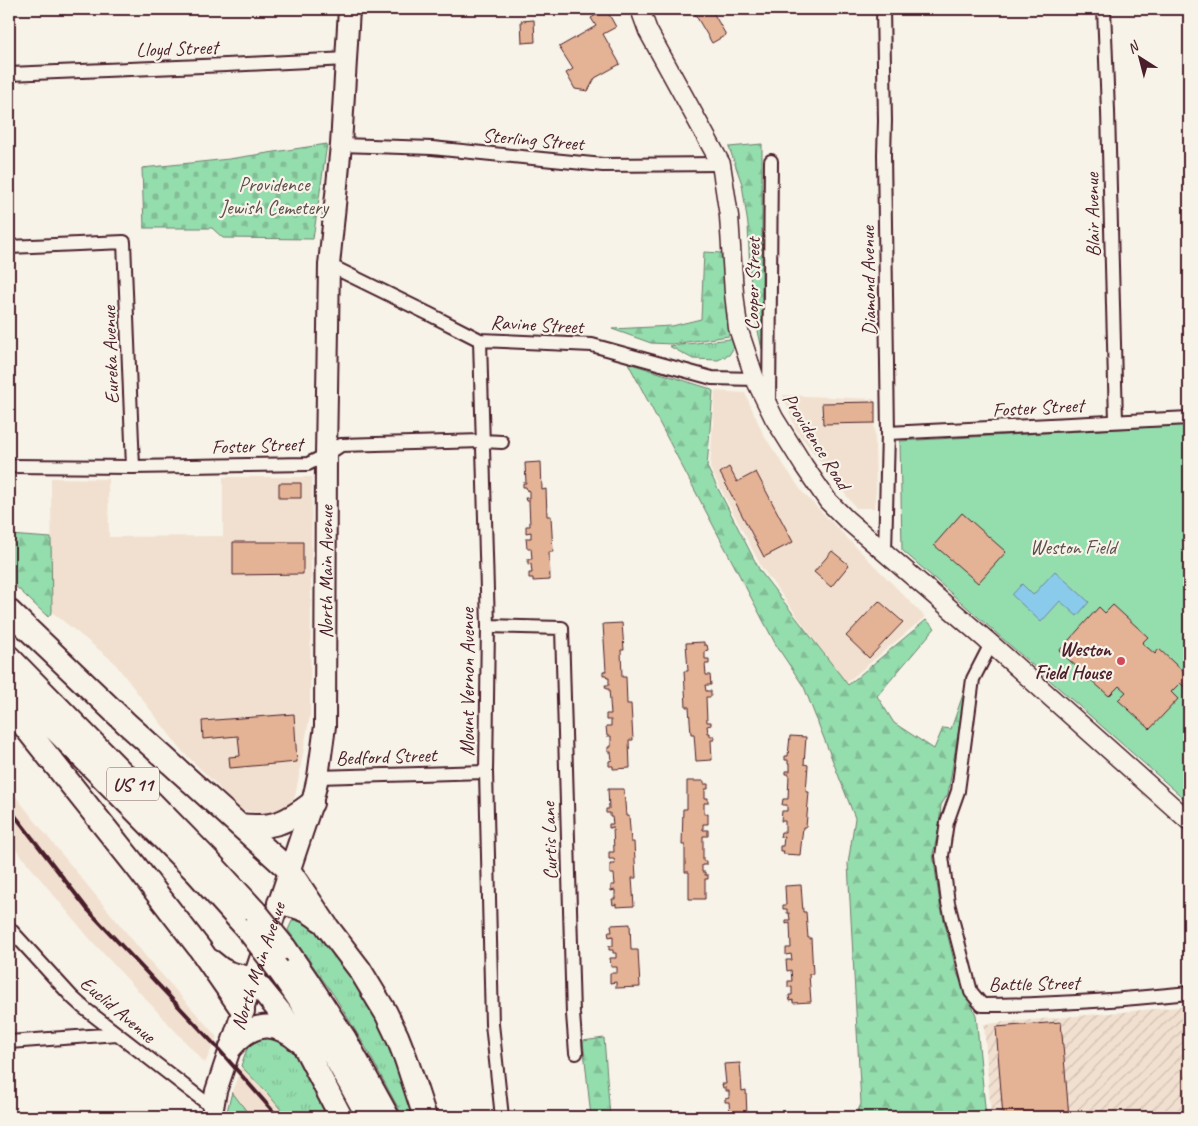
<svg xmlns="http://www.w3.org/2000/svg" width="1198" height="1126" font-family="Caveat,sans-serif">
  <style>
    .built { fill: #f1e0cf }
    .industrial { fill: url(#industrial-furrows) }
    .grass { fill: url(#grass-tufts); stroke: #6f7e6c }
    .forest { fill: url(#forest-firs); stroke: #6f7e6c }
    .cemetery { fill: url(#cemetery-stones); stroke: #6f7e6c }
    .park { fill: #94ddad; stroke: #6f7e6c }
    .water { fill: #8acbeb; stroke: #70869e }
    .building { fill: #e4b395; stroke: #4a1f2b }
    .lines { fill: none; stroke-linecap: round; stroke-linejoin: round }
    .minor-casing { stroke: #4a1f2b; stroke-width: 16 }
    .secondary-casing { stroke: #4a1f2b; stroke-width: 21 }
    .primary-casing { stroke: #4a1f2b; stroke-width: 24 }
    .motorway-casing { stroke: #4a1f2b; stroke-width: 26 }
    .minor { stroke: #f7f3e8; stroke-width: 12 }
    .secondary { stroke: #f7f3e8; stroke-width: 18 }
    .primary { stroke: #f7f3e8; stroke-width: 20 }
    .motorway { stroke: #f7f3e8; stroke-width: 22 }
    .rail { stroke: #4a1f2b; stroke-width: 4 }
    .motorway-bridge-casing { stroke: #4a1f2b; stroke-width: 26; stroke-linecap: butt }
    .motorway-bridge { stroke: #f7f3e8; stroke-width: 22 }
    .poi-dot { fill: #d1495b; stroke: #f7f3e8; stroke-width: 2 }
    .labels { text-anchor: middle; stroke-width: 4.5; stroke-linejoin: round; paint-order: stroke }
    .shield { fill: #f7f3e8; stroke: #7e5f64; stroke-width: 1 }
    .shield-label { font-size: 19px; font-weight: bold; fill: #4a1f2b }
    .street-label { font-size: 20px; fill: #4a1f2b; stroke: #f7f3e8 }
    .park-label { font-size: 20px; fill: #5c4e4c; stroke: #f7f3e8 }
    .poi-label { font-size: 20px; font-weight: bold; fill: #4a1f2b; stroke: #f7f3e8; text-anchor: end }
  </style>
  <defs>
    <pattern id="industrial-furrows" width="10" height="10" patternUnits="userSpaceOnUse" patternTransform="scale(1.25)"><rect width="10" height="10" fill="#f1e0cf"/><path d="M-1 1l2-2M0 10L10 0M9 11l2-2" fill="none" stroke="#d0c0b2"/></pattern>
    <pattern id="grass-tufts" width="24" height="20" patternUnits="userSpaceOnUse" patternTransform="scale(1.25)"><rect width="24" height="20" fill="#94ddad"/><path d="M3 7l-1-3M5 7V3M7 7l1-3M15 17l-1-3M17 17v-4M19 17l1-3" fill="none" stroke="#81bd95"/></pattern>
    <pattern id="forest-firs" width="22" height="20" patternUnits="userSpaceOnUse" patternTransform="scale(1.25)"><rect width="22" height="20" fill="#94ddad"/><path d="M5 1l3.5 6h-7zM16 11l3.5 6h-7z" fill="#81bd95"/></pattern>
    <pattern id="cemetery-stones" width="16" height="16" patternUnits="userSpaceOnUse" patternTransform="scale(1.25)"><rect width="16" height="16" fill="#94ddad"/><path d="M2 7V4a2 2 0 0 1 4 0v3zM10 15v-3a2 2 0 0 1 4 0v3z" fill="#81bd95"/></pattern>
  </defs>
  <rect width="100%" height="100%" fill="#f7f3e8"/>
  <filter id="ink" filterUnits="userSpaceOnUse"><feTurbulence type="fractalNoise" baseFrequency=".02" numOctaves="2"/><feDisplacementMap in="SourceGraphic" scale="10" xChannelSelector="R" yChannelSelector="G"/><feConvolveMatrix kernelMatrix="1 2 1 2 8 2 1 2 1" color-interpolation-filters="sRGB"/></filter>
  <g filter="url(#ink)">
    <path class="built" d="M 715,391 L 745,393 L 764,436 L 803,493 L 925,617 L 846,683 L 762,568 L 710,468 Z
      M 783,395 L 874,399 L 876,491 L 874,508 L 856,508 L 796,430 Z
      M 223,477 L 312,477 L 310,715 L 295,797 L 286,807 L 270,815 L 236,809 L 217,785 L 182,751 L 113,661 L 52,612 L 51,478 L 108,479 L 109,537 L 223,536 Z
      M 9,788 L 55,846 L 148,959 L 217,1037 L 205,1063 L 90,939 L 9,841 Z
      M 241,1066 L 268,1094 L 287,1117 L 251,1117 L 232,1092 Z"/>
    <path class="industrial" d="M 1189,1006 L 1189,1117 L 991,1117 L 984,1024 Z"/>
    <path class="grass" d="M 731,339 L 734,347 L 729,355 L 718,360 L 693,359 L 669,346 Z
      M 298,918 L 310,922 L 325,938 L 374,1011 L 397,1064 L 417,1117 L 403,1117 L 366,1048 L 335,997 L 288,930 L 292,921 Z
      M 271,1032 L 289,1045 L 298,1059 L 331,1117 L 287,1117 L 268,1094 L 241,1066 C 249,1042 248,1043 271,1032 Z
      M 232,1092 L 251,1117 L 227,1117 L 227,1111 Z"/>
    <path class="forest" d="M 762,144 L 762,349 L 756,322 L 750,274 L 748,225 L 742,184 L 729,147 Z
      M 704,252 L 722,253 L 729,336 L 672,344 L 651,343 L 612,329 L 672,326 L 701,319 Z
      M 628,363 L 708,388 L 713,391 L 707,467 L 760,571 L 848,685 L 926,620 L 935,628 L 877,696 L 894,723 L 934,749 L 943,728 L 951,729 L 966,686 L 948,794 L 941,805 L 939,828 L 933,854 L 940,904 L 957,973 L 976,1015 L 986,1117 L 855,1117 L 861,1104 L 848,864 L 855,818 L 804,687 L 776,645 Z
      M 9,535 L 51,538 L 52,612 L 48,617 L 9,580 Z
      M 604,1038 L 610,1117 L 591,1117 L 583,1041 Z"/>
    <path class="cemetery" d="M 327,144 L 313,239 L 223,238 L 212,228 L 144,228 L 142,168 L 229,159 Z"/>
    <path class="park" d="M 1189,425 L 1189,803 L 902,550 L 900,441 Z"/>
    <path class="water" d="M 1055,571 L 1089,602 L 1077,616 L 1060,601 L 1041,622 L 1012,595 L 1022,584 L 1033,595 Z"/>
    <path class="building" d="M 606,9 L 616,27 L 603,34 L 620,64 L 595,78 L 588,91 L 575,89 L 566,73 L 573,69 L 559,47 L 596,26 L 591,18 Z
      M 692,9 L 711,9 L 726,35 L 712,43 Z
      M 534,20 L 535,42 L 522,43 L 521,21 Z
      M 875,402 L 875,423 L 823,424 L 822,403 Z
      M 541,462 L 542,490 L 546,489 L 547,516 L 551,516 L 553,552 L 549,552 L 550,580 L 533,581 L 533,578 L 529,578 L 529,573 L 532,573 L 531,564 L 528,565 L 528,559 L 532,559 L 531,548 L 527,548 L 526,538 L 531,538 L 531,532 L 526,533 L 526,526 L 530,526 L 529,501 L 526,501 L 525,498 L 529,498 L 529,490 L 527,491 L 526,487 L 523,487 L 523,483 L 526,483 L 525,463 Z
      M 729,467 L 737,482 L 756,472 L 793,542 L 764,557 L 720,473 Z
      M 279,483 L 301,483 L 301,498 L 279,498 Z
      M 962,513 L 1006,552 L 978,583 L 934,545 Z
      M 233,542 L 303,542 L 303,574 L 233,575 Z
      M 832,551 L 849,565 L 831,587 L 814,572 Z
      M 879,601 L 903,622 L 869,658 L 846,636 Z
      M 1113,605 L 1148,637 L 1142,643 L 1155,654 L 1159,649 L 1189,677 L 1189,687 L 1187,689 L 1180,683 L 1171,692 L 1178,699 L 1150,729 L 1118,700 L 1126,692 L 1119,686 L 1109,696 L 1091,680 L 1088,682 L 1075,671 L 1078,668 L 1059,651 L 1099,607 L 1105,613 Z
      M 622,623 L 624,650 L 621,650 L 622,677 L 626,677 L 627,704 L 631,704 L 633,740 L 629,740 L 630,768 L 613,769 L 613,766 L 609,766 L 609,761 L 612,760 L 611,752 L 608,752 L 608,747 L 611,747 L 611,736 L 607,736 L 606,726 L 611,726 L 611,720 L 606,720 L 606,714 L 611,714 L 609,689 L 606,689 L 605,685 L 609,685 L 609,678 L 607,678 L 606,675 L 603,675 L 603,671 L 606,671 L 603,624 Z
      M 704,642 L 704,645 L 707,645 L 708,650 L 705,651 L 705,659 L 709,659 L 709,664 L 705,664 L 706,675 L 710,675 L 711,685 L 705,685 L 706,691 L 711,691 L 711,697 L 706,697 L 707,722 L 711,722 L 711,725 L 707,726 L 708,733 L 710,733 L 710,736 L 714,736 L 714,740 L 711,740 L 712,760 L 696,761 L 694,734 L 691,734 L 689,707 L 686,707 L 684,671 L 688,671 L 686,643 Z
      M 294,714 L 297,762 L 230,768 L 229,757 L 240,756 L 238,736 L 203,739 L 202,721 Z
      M 790,736 L 806,737 L 804,764 L 808,765 L 806,792 L 809,792 L 806,827 L 803,827 L 800,855 L 783,854 L 784,851 L 780,851 L 780,846 L 783,846 L 784,837 L 780,837 L 781,832 L 785,832 L 785,821 L 781,821 L 782,811 L 787,811 L 787,805 L 782,805 L 783,799 L 788,799 L 789,774 L 786,774 L 786,771 L 790,771 L 790,764 L 788,764 L 788,760 L 785,760 L 785,756 L 788,756 Z
      M 687,781 L 704,781 L 704,784 L 708,784 L 708,789 L 705,789 L 705,798 L 708,798 L 708,803 L 704,803 L 704,814 L 708,814 L 708,824 L 703,824 L 703,830 L 708,830 L 708,836 L 703,836 L 703,861 L 706,861 L 706,865 L 702,865 L 702,872 L 705,872 L 705,875 L 708,875 L 708,879 L 705,879 L 705,899 L 689,899 L 689,872 L 685,872 L 685,845 L 682,845 L 683,809 L 687,809 Z
      M 608,789 L 624,789 L 626,816 L 629,816 L 631,842 L 634,842 L 636,878 L 632,878 L 634,906 L 616,907 L 616,904 L 613,905 L 612,899 L 615,899 L 615,890 L 611,891 L 611,885 L 615,885 L 614,874 L 610,874 L 610,864 L 615,864 L 614,859 L 609,859 L 609,852 L 614,852 L 613,827 L 609,828 L 609,824 L 613,824 L 612,817 L 610,817 L 610,813 L 606,813 L 606,809 L 609,809 Z
      M 801,885 L 803,912 L 806,912 L 808,938 L 811,938 L 813,974 L 809,974 L 811,1002 L 793,1003 L 793,1000 L 790,1001 L 789,995 L 792,995 L 792,987 L 788,987 L 788,981 L 792,981 L 791,970 L 787,971 L 786,960 L 792,960 L 791,954 L 786,955 L 786,948 L 791,948 L 790,923 L 786,924 L 786,920 L 790,920 L 789,913 L 787,913 L 787,909 L 783,909 L 783,905 L 786,905 L 785,886 Z
      M 630,924 L 631,950 L 638,950 L 640,987 L 616,988 L 616,982 L 610,983 L 610,973 L 617,973 L 617,967 L 611,967 L 610,958 L 616,958 L 616,953 L 613,953 L 613,950 L 609,950 L 609,946 L 613,946 L 613,936 L 609,937 L 608,932 L 612,932 L 611,925 Z
      M 1061,1022 L 1069,1117 L 1003,1117 L 996,1027 Z
      M 740,1063 L 742,1091 L 746,1090 L 747,1117 L 751,1117 L 730,1117 L 729,1102 L 725,1102 L 725,1099 L 729,1098 L 729,1091 L 726,1091 L 726,1088 L 723,1088 L 722,1084 L 726,1084 L 724,1064 Z"/>
    <g class="lines">
      <defs>
        <path id="minor" d="M 883,9 L 885,121 L 884,154 L 888,433 L 885,552
          M 1104,9 L 1108,111 L 1116,421
          M 9,74 L 226,65 L 347,59
          M 341,145 L 432,148 L 603,165 L 721,164
          M 9,247 L 124,242 L 133,467
          M 329,265 L 429,314 L 480,340 L 592,345 L 712,378 L 755,379
          M 480,340 L 488,626 L 486,772 L 492,1024 L 502,1117
          M 769,405 L 771,161
          M 888,433 L 1189,418
          M 9,466 L 133,467 L 308,464 L 326,455 L 341,445 L 482,441 L 502,442
          M 488,626 L 562,628 L 573,1014 L 576,1053
          M 991,644 L 973,679 L 958,791 L 947,822 L 942,856 L 948,903 L 971,992 L 982,1005 C 1051,1005 1120,1000 1189,993
          M 318,777 L 486,772
          M 9,928 L 72,997 L 84,1008 L 213,1108
          M 9,1042 L 117,1034"/>
        <path id="secondary" d="M 640,9 L 648,31 L 721,164 L 729,216 L 734,293 L 738,328 L 755,379 L 774,418 L 804,466 L 828,501 L 846,519 L 991,644 L 1189,821"/>
        <g id="primary">
          <path id="s1" d="M 213,1117 L 213,1108 L 216,1091 L 312,803 L 318,777 L 325,726 L 326,455 L 329,265 L 341,145 L 349,9"/>
        </g>
        <path id="motorway" d="M 9,611 L 126,723 L 289,870 L 328,928 L 360,970 L 386,1013 L 397,1036 L 406,1059 L 425,1117
          M 9,657 L 208,860 L 255,911
          M 9,683 L 196,872 L 248,930
          M 9,707 L 135,865 L 200,949 L 243,1011
          M 239,825 C 273,829 286,823 312,803
          M 279,903 C 294,906 308,909 320,920
          M 285,948 L 307,980 L 345,1039 L 388,1117
          M 211,961 L 221,969 L 229,973 L 253,979 L 284,1017 L 303,1044 L 341,1117
          M 278,969 C 312,1016 341,1066 368,1117
          M 231,1047 C 252,1022 274,1020 299,1041"/>
      </defs>
      <use href="#minor" class="minor-casing"/>
      <use href="#secondary" class="secondary-casing"/>
      <use href="#primary" class="primary-casing"/>
      <use href="#motorway" class="motorway-casing"/>
      <use href="#minor" class="minor"/>
      <use href="#secondary" class="secondary"/>
      <use href="#primary" class="primary"/>
      <use href="#motorway" class="motorway"/>
      <path class="rail" d="M 9,808 L 88,910 L 214,1044 L 278,1117"/>
      <defs>
        <path id="motorway-bridge" d="M 255,911 L 285,948
          M 248,930 L 278,969"/>
      </defs>
      <use href="#motorway-bridge" class="motorway-bridge-casing"/>
      <use href="#motorway-bridge" class="motorway-bridge"/>
    </g>
  </g>
  <circle class="poi-dot" cx="1121" cy="661" r="5"/>
  <g class="labels">
    <rect class="shield" x="107" y="767.5" width="52" height="33" rx="4"/>
    <g class="shield-label">
      <text x="133" y="791">US 11</text>
    </g>
    <g class="street-label">
      <text transform="translate(177 48) rotate(-2)" y="7">Lloyd Street</text>
      <text transform="translate(533 139) rotate(5)" y="7">Sterling Street</text>
      <text transform="translate(1092 215) rotate(-91)" y="7">Blair Avenue</text>
      <text transform="translate(868 281) rotate(-91)" y="7">Diamond Avenue</text>
      <text transform="translate(752 284) rotate(-89)" y="7">Cooper Street</text>
      <text transform="translate(537 324) rotate(3)" y="7">Ravine Street</text>
      <text transform="translate(110 355) rotate(-92)" y="7">Eureka Avenue</text>
      <text transform="translate(1038 407) rotate(-3)" y="7">Foster Street</text>
      <text transform="translate(817 441) rotate(58)" y="7">Providence Road</text>
      <text transform="translate(257 445) rotate(-2)" y="7">Foster Street</text>
      <text dy="7" stroke="none"><textPath href="#s1" startOffset="562">North Main Avenue</textPath></text>
      <text transform="translate(467 682) rotate(-90)" y="7">Mount Vernon Avenue</text>
      <text transform="translate(386 756) rotate(-2)" y="7">Bedford Street</text>
      <text transform="translate(549 841) rotate(-92)" y="7">Curtis Lane</text>
      <text dy="7" stroke="none"><textPath href="#s1" startOffset="158">North Main Avenue</textPath></text>
      <text transform="translate(1034 983) rotate(-1)" y="7">Battle Street</text>
      <text transform="translate(118 1009) rotate(40)" y="7">Euclid Avenue</text>
    </g>
    <g class="park-label">
      <text x="274" y="191">Providence<tspan x="274" dy="23">Jewish Cemetery</tspan></text>
      <text x="1073" y="554">Weston Field</text>
    </g>
    <g class="poi-label">
      <text x="1111" y="656">Weston<tspan x="1111" dy="23">Field House</tspan></text>
    </g>
  </g>
  <rect width="1198" height="1126" fill="none" stroke="#f7f3e8" stroke-width="30"/>
  <rect x="15" y="15" width="1168" height="1096" fill="none" stroke="#4a1f2b" stroke-width="2" filter="url(#ink)"/>
  <g transform="translate(1140 58) rotate(324)" stroke="#f7f3e8" stroke-width="4" paint-order="stroke">
  <path d="M0-4L9 19L0 12L-9 19Z" fill="#4a1f2b"/>
  <text y="-8" font-size="14" font-weight="bold" text-anchor="middle" fill="#4a1f2b">N</text>
  </g>
</svg>
